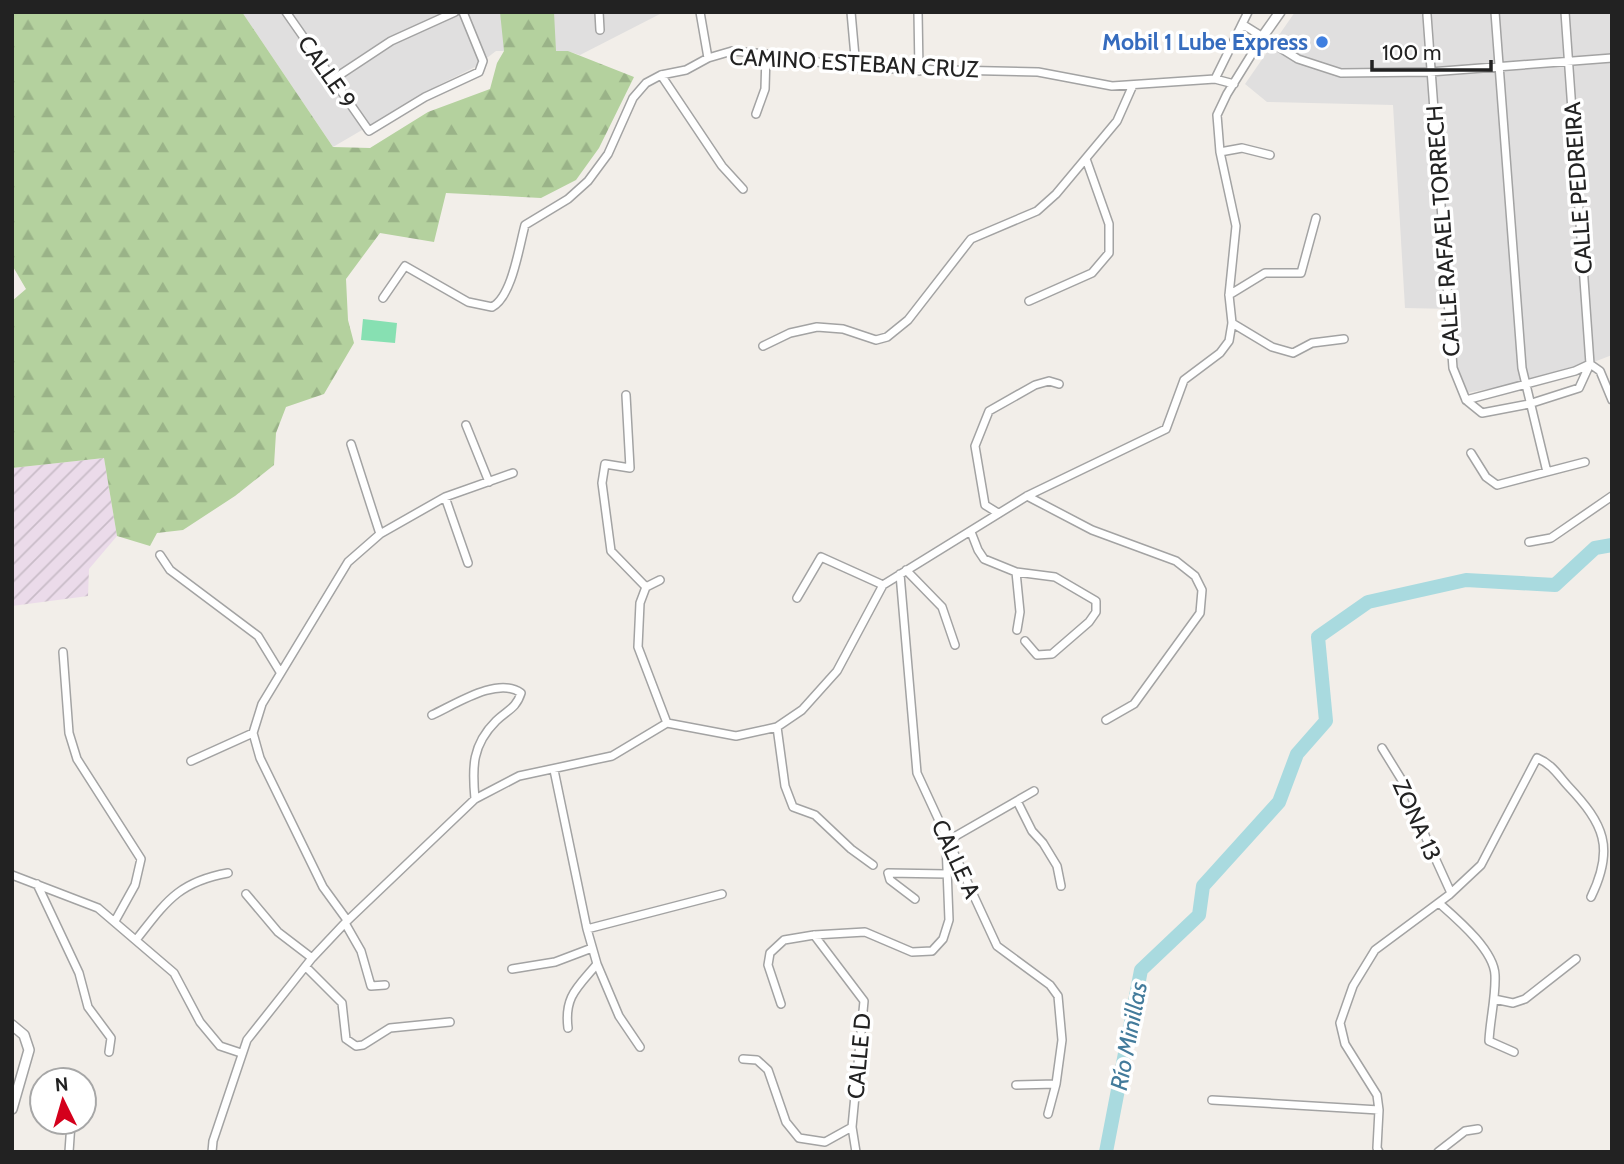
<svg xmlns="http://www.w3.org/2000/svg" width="1624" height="1164" font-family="Cabin,sans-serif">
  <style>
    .residential { fill: #e0dfdf }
    .industrial { fill: url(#industrial-furrows) }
    .forest { fill: url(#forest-firs) }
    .pitch { fill: #87e0b2 }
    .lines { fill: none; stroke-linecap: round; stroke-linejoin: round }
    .river { stroke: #a9dadf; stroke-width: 14 }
    .minor-casing { stroke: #a3a3a3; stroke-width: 10 }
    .tertiary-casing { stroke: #a3a3a3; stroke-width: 12 }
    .minor { stroke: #fff; stroke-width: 7 }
    .tertiary { stroke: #fff; stroke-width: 9 }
    .shop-dot { fill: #3f7fe0; stroke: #fff; stroke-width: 2.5 }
    .labels { text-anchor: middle; stroke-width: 7; stroke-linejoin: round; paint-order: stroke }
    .shop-label { font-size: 23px; font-weight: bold; fill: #366cbe; stroke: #fff; text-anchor: end }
    .street-label { font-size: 23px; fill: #222; stroke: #fff }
    .water-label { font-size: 24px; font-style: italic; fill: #437b9b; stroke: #fff }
  </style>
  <defs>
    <pattern id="industrial-furrows" width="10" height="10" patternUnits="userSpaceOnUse" patternTransform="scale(1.75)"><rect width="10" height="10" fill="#ebdbea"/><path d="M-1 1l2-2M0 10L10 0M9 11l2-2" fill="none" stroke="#c9bcc8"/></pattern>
    <pattern id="forest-firs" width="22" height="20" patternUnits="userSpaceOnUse" patternTransform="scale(1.75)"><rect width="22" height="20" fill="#b4d19e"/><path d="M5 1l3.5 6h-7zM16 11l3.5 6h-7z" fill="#9ab388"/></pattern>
  </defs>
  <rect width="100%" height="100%" fill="#f2eee9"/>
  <path class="residential" d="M 242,12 L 660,12 L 660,14 L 580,55 L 567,51 L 496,51 L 475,67 L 439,85 L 333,147 Z
    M 1295,12 L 1612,12 L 1612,355 L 1555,377 L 1466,393 L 1453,358 L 1451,309 L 1405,308 L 1393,105 L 1267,102 L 1245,84 Z"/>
  <path class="industrial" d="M 104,458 L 117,536 L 89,569 L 88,596 L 12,606 L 12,468 Z"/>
  <path class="forest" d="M 12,12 L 242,12 L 333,147 L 370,148 L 428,112 L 490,89 L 497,63 L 504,51 L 500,12 L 554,12 L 556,51 L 568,51 L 634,77 L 599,148 L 576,180 L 541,198 L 446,193 L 434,242 L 380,233 L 346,279 L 348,320 L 354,343 L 324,394 L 286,407 L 276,433 L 274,465 L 235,496 L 183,530 L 157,533 L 150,546 L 117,536 L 104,458 L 12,468 L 12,301 L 26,289 L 12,265 Z"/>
  <path class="pitch" d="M 363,319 L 397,323 L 395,343 L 361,340 Z"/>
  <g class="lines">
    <path class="river" d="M 1106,1152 L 1141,970 L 1199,915 L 1203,886 L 1279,802 L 1297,754 L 1326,721 L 1318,637 L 1368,602 L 1466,580 L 1555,585 L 1595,548 L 1612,545"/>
    <defs>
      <path id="minor" d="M 286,12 L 369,131 L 425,97 L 479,72 L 483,61 L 463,12
        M 599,12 L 600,30
        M 700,12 L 708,58
        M 851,12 L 856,68
        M 918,12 L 919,71
        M 1495,12 L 1522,368 L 1547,472
        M 1427,15 L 1453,368 L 1466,400 L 1575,371 L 1590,364
        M 1242,24 L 1298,59 L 1341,73 L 1430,72 L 1612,58
        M 661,75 L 722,166 L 743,189
        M 1215,79 L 1248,12
        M 332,80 L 391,41 L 455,12
        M 756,114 L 765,89 L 766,54
        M 1220,152 L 1242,148 L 1270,155
        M 1229,295 L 1265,273 L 1301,273 L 1316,218
        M 383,298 L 405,266 L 468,302 L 492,307 C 512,297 519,247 525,225 L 568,199 L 588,181 L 608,154 L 633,98 L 646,83 L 661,75 L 686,70 L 708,58 L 732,51 L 766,54 L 856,68 L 1038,72 L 1112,86 L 1215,79 L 1234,84
        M 1029,301 L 1092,273 L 1109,253 L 1109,224 L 1086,159
        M 1232,323 L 1272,347 L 1293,353 L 1312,343 L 1344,339
        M 763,346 L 790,333 L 817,327 L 843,329 L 876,340 L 887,337 L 908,320 L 971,239 L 1037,211 L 1056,194 L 1117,121 L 1133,85
        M 1590,364 L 1600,371 L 1612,400
        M 626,395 L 630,468 L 605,464 L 602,483 L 611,551 L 646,587
        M 1466,400 L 1482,413 L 1529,404 L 1579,388 L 1590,364 L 1565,12
        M 466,425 L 489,482
        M 351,444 L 380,534
        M 1471,453 L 1486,477 L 1497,485 L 1585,462
        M 1027,496 L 1092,530 L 1176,561 L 1195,576 L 1202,590 L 1200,613 L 1134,704 L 1106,720
        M 445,497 L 468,563
        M 998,513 L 985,505 L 975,446 L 989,411 L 1035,385 L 1049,381 L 1059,384
        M 971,532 L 978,550 L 984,559 L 1016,572 L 1055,577 L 1096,601 L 1096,612 L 1089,622 L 1052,654 L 1037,655 L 1025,641
        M 1529,542 L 1551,538 L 1612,496
        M 160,555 L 170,570 L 258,636 L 280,672
        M 906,570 L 942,607 L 955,645
        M 1016,572 L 1020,612 L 1017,630
        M 900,574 L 917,773 L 997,946 L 1050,985 L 1058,996 L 1062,1040 L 1056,1084 L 1048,1114
        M 660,580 L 646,587 L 640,603 L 638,647 L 667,723
        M 797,598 L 821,557 L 883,585
        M 63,652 L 69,733 L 77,759 L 141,859 L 135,885 L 115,921
        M 432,715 C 456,704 498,676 521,693 C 516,709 507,710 496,721 C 472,745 472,767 475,799
        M 777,727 L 785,786 L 793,807 L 815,815 L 851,849 L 873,865
        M 1382,748 L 1411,795 L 1426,838 L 1451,893
        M 191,761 L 253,733
        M 554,770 L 587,929 L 597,964 C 578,987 564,996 568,1028
        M 1017,801 L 1032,831 L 1043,843 L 1057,866 L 1061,886
        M 947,841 L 1034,791
        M 12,875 L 98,908 L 174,973 L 200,1022 L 220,1046 L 241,1053
        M 37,884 L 79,973 L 88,1007 L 111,1038 L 109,1052
        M 246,894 L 278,932 L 312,958
        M 915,899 L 890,880 L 888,873 L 947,874
        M 1439,903 C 1457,919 1494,950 1495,975 C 1496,997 1490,1019 1489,1041 L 1514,1052
        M 347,920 L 323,887 L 260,758 L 253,733 L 262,704 L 348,562 L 380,534 L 445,497 L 513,473
        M 345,923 L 361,951 L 371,986 L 385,985
        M 587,929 L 722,894
        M 814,935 L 864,1001 L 852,1127 L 856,1152
        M 136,940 C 166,902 178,882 228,873
        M 597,964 L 619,1016 L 640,1047
        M 306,967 L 342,1003 L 346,1039 L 356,1046 L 363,1045 L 390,1028 L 450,1022
        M 512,969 L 555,962 L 592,948
        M 1494,999 L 1513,1003 L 1525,999 L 1576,959
        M 781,1004 L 768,965 L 770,953 L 784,940 L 814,935 L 865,932 L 912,952 L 932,951 L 943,939 L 949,920 L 946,843
        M 743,1059 L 757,1060 L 768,1070 L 786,1122 L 799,1138 L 825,1142 L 852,1127
        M 1016,1085 L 1056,1084
        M 1212,1100 L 1379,1110
        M 69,1152 L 71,1123
        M 212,1152 L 213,1141 L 247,1040 L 312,958 L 345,923 L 475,799 L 519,776 L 612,756 L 667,723 L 736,736 L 777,727 L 802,710 L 837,671 L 883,585 L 1027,496 L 1166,429 L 1184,380 L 1220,353 L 1229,341 L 1232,323 L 1229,295 L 1236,226 L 1220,152 L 1217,115 L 1227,94 L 1263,36
        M 1379,1152 L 1377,1148 L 1379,1110 L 1377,1095 L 1345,1044 L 1340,1023 L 1353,986 L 1375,950 L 1449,895 L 1481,865 L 1537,758 C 1552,764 1558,775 1568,786 C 1604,824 1615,848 1591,897
        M 1438,1152 L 1465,1131 L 1478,1129"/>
      <path id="tertiary" d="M 1263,36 L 1280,12
        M 12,1025 L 24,1035 L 29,1050 L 12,1109"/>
    </defs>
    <use href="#minor" class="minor-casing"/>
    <use href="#tertiary" class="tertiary-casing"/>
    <use href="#minor" class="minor"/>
    <use href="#tertiary" class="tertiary"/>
  </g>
  <circle class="shop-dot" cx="1322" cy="42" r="7"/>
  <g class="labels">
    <g class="shop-label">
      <text x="1308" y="50">Mobil 1 Lube Express</text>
    </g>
    <g class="street-label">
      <text transform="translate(854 63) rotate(3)" y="8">CAMINO ESTEBAN CRUZ</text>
      <text transform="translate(327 72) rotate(55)" y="8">CALLE 9</text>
      <text transform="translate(1578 188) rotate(-94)" y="8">CALLE PEDREIRA</text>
      <text transform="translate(1443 231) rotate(-94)" y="8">CALLE RAFAEL TORRECH</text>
      <text transform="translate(1417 820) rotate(66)" y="8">ZONA 13</text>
      <text transform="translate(956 859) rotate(65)" y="8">CALLE A</text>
      <text transform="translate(859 1056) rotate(-85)" y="8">CALLE D</text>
    </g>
    <g class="water-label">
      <text transform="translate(1129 1036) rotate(-79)" y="8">Río Minillas</text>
    </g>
  </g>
  <rect width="1624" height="1164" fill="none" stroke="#222222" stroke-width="28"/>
  <g transform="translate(63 1101) rotate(355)"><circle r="33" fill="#ffffff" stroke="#a7a7a7" stroke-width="2"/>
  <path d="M0-5L12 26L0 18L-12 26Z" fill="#d4001c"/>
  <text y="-10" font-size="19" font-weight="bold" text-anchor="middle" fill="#222222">N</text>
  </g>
  <path d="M1372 60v10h119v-10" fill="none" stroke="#222222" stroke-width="3.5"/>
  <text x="1382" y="60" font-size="21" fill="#222222" stroke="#ffffff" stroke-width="5" paint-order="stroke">100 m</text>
</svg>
